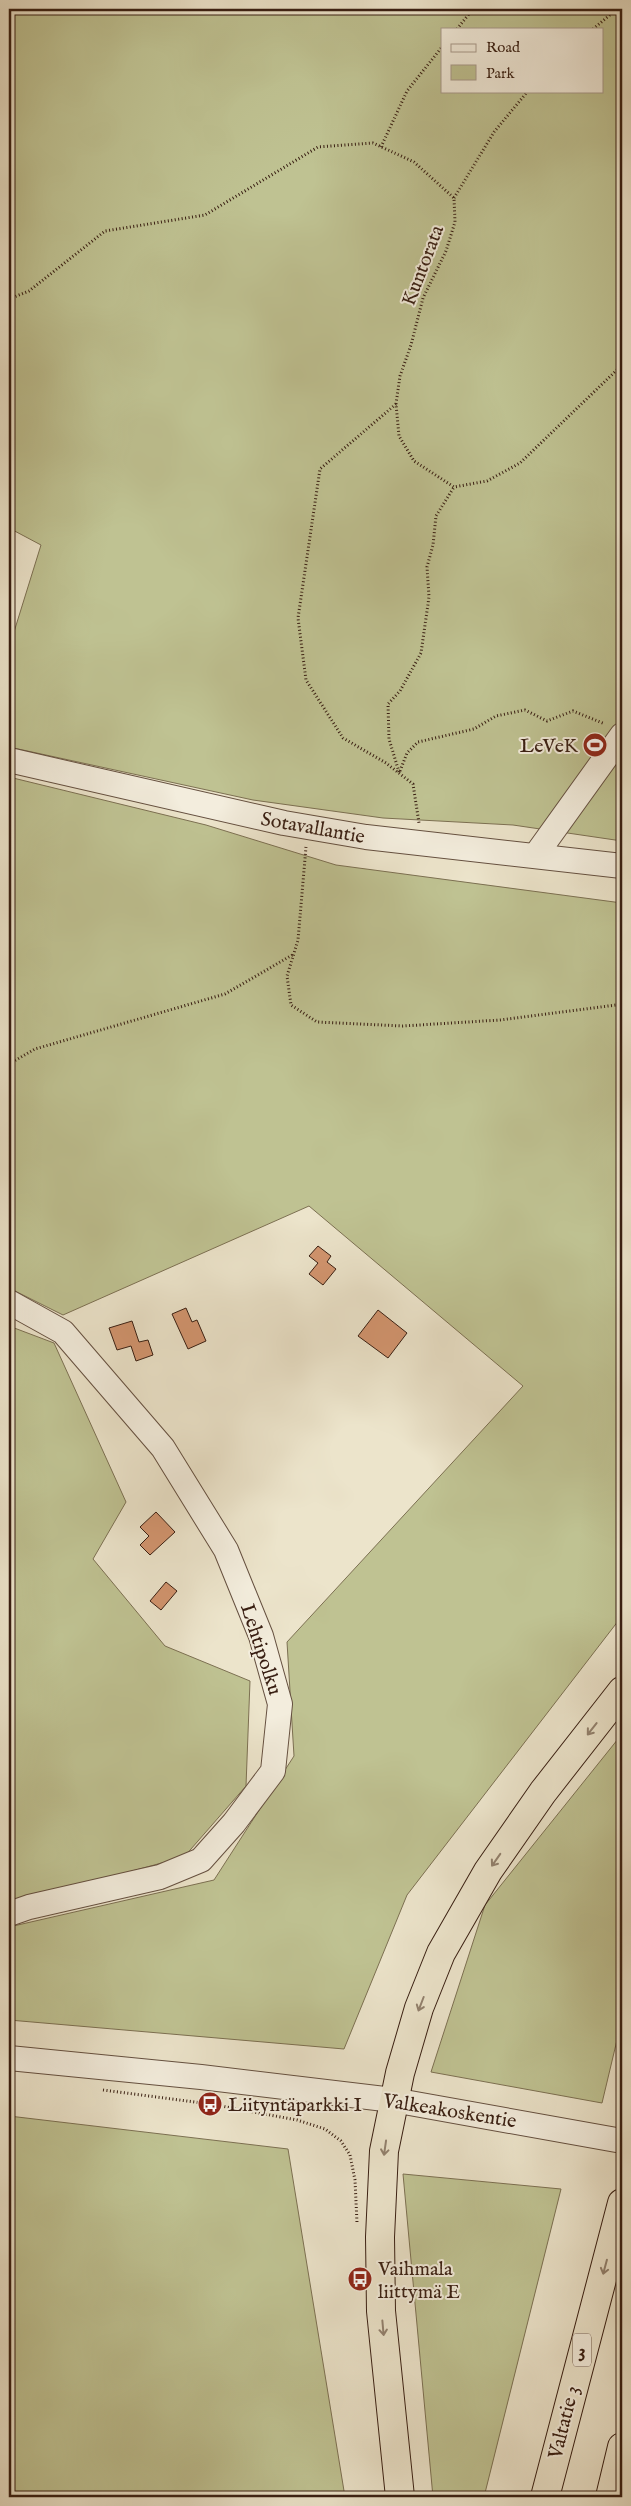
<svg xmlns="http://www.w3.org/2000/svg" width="631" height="2506" font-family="'IM FELL English',serif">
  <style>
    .green { fill: #bfc292; stroke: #7c7052; fill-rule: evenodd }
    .building { fill: #d3956f; stroke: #381e12 }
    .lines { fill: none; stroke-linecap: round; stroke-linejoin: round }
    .minor-casing { stroke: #655040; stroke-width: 26 }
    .highway-casing { stroke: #381e12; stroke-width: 30 }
    .path { stroke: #381e12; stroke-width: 3; stroke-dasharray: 1 2.5; stroke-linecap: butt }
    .minor { stroke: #f3eddd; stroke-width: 24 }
    .highway { stroke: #ece4cb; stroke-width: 28 }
    .oneway { stroke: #92816e }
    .labels { text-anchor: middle; stroke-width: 4; stroke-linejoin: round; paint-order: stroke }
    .shield { fill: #f3eddd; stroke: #705c4f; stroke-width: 1 }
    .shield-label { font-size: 19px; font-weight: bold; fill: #381e12 }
    .street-label { font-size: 20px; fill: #381e12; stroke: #f3eddd }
    .poi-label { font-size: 20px; fill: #381e12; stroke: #f3eddd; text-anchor: start }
  </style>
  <rect width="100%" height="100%" fill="#ece4cb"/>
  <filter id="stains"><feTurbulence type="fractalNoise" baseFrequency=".004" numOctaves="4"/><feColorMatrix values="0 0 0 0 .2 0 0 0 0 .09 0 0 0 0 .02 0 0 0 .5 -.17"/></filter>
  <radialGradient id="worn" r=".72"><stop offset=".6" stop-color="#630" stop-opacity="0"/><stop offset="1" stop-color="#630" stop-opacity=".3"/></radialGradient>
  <path class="green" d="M 9,9 L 622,9 L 622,841 L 513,825 L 383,818 L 253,800 L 9,747 L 9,648 L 41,545 L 9,528 ZM 442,29 L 602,29 L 602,91 L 442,91 Z
    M 9,777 L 206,825 L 336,865 L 622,903 L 622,1616 L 407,1895 L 344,2049 L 9,2020 L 9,1927 L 214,1880 L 294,1756 L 287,1642 L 523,1386 L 309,1206 L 63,1315 L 9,1288 Z
    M 9,1326 L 54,1343 L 126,1502 L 93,1559 L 165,1646 L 250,1681 L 246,1786 L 184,1857 L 9,1904 Z
    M 622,1734 L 622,2019 L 602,2103 L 431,2072 L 485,1905 Z
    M 9,2116 L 288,2149 L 345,2497 L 9,2497 Z
    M 403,2174 L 561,2189 L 484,2497 L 433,2497 Z"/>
  <path class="building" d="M 318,1246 L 331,1256 L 327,1262 L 336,1269 L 323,1285 L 309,1274 L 318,1263 L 309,1256 Z
    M 186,1308 L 192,1322 L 197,1320 L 206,1341 L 188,1349 L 172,1314 Z
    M 378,1310 L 407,1333 L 388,1358 L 358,1336 Z
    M 132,1321 L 139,1342 L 148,1340 L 153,1355 L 136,1361 L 131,1346 L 117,1350 L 109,1328 Z
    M 156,1512 L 175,1532 L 150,1555 L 140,1545 L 149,1536 L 140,1527 Z
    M 166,1582 L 177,1591 L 161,1610 L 150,1601 Z"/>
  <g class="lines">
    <defs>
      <path id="minor" d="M 9,760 L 284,823 L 366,837 L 622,866
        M 535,856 L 622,735
        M 9,1302 L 63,1332 L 163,1448 L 226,1550 L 261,1636 L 280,1704 L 273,1771 L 234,1823 L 201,1860 L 160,1877 L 29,1907 L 9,1914
        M 9,2058 L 201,2077 L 393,2100 L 622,2141"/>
      <path id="highway" d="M 400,2497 L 381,2311 L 380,2237 L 384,2151 L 400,2073 L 419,2008 L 441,1953 L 488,1871 L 543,1792 L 622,1691
        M 545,2497 L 622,2203
        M 610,2497 L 622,2447"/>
    </defs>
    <use href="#minor" class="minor-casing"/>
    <use href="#highway" class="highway-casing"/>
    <path class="path" d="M 457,29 L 473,9
      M 593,29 L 617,9
      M 381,147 L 407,91 L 442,47
      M 454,198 L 494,132 L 528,91
      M 9,299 L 29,291 L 105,231 L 205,215 L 318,147 L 373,143 L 414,162 L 454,198 L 455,222 L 446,251 L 423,298 L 411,345 L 400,376 L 396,404 L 399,436 L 414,461 L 454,487 L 487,481 L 520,463 L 622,365
      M 396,404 L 320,469 L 298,618 L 306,680 L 343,738 L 386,763 L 413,784 L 419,823
      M 400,771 L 407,753 L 418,742 L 474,729 L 496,716 L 525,710 L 547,721 L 573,711 L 605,724
      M 399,772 L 389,739 L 388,704 L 400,691 L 421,653 L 429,597 L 427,567 L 433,545 L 436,516 L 454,487
      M 306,847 L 298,940 L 287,976 L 291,1005 L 317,1022 L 403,1026 L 500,1020 L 616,1005
      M 9,1064 L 35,1049 L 225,994 L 294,954
      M 103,2090 L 210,2104 L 297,2120 L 325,2129 L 341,2141 L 350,2155 L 355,2180 L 357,2223"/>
    <use href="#minor" class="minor"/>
    <use href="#highway" class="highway"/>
  </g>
  <defs><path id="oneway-shaft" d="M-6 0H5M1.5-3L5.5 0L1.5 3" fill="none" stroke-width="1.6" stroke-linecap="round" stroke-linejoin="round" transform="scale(1.25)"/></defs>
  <g class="oneway">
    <use href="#oneway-shaft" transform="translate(592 1729) rotate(128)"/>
    <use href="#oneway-shaft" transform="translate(496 1860) rotate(125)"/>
    <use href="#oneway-shaft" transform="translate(421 2004) rotate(111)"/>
    <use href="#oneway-shaft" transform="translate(385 2148) rotate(98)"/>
    <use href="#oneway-shaft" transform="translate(605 2267) rotate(105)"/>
    <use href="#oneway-shaft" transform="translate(383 2328) rotate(85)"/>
  </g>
  <defs>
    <symbol id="stadium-disc" viewBox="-11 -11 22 22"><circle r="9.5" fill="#8f2418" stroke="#f3eddd"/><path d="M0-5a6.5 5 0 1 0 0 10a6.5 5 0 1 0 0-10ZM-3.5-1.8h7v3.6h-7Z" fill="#fff"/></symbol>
    <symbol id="bus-disc" viewBox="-11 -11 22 22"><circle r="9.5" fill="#8f2418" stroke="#f3eddd"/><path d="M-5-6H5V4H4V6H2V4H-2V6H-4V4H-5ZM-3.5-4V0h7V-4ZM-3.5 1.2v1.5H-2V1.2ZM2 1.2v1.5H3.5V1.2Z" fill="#fff"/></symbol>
  </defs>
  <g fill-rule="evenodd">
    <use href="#stadium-disc" x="581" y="731" width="28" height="28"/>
    <use href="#bus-disc" x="196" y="2090" width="28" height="28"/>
    <use href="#bus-disc" x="346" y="2265" width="28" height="28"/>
  </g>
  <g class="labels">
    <rect class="shield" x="573" y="2333.5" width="18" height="33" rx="4"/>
    <g class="shield-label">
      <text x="582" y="2357">3</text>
    </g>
    <g class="street-label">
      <text transform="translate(422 265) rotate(-69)" y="7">Kuntorata</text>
      <text transform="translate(313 827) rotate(10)" y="7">Sotavallantie</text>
      <text transform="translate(262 1649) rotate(72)" y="7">Lehtipolku</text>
      <text transform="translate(450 2110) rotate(9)" y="7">Valkeakoskentie</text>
      <text transform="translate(563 2422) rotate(-76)" y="7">Valtatie 3</text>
    </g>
    <g class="poi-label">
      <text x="578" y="752" text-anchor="end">LeVeK</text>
      <text x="228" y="2111">Liityntäparkki I</text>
      <text x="378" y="2275">Vaihmala<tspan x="378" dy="23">liittymä E</tspan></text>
    </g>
  </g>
  <rect width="631" height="2506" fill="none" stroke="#ece4cb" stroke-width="30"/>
  <rect x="10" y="10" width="611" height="2486" fill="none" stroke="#381e12" stroke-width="2.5"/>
  <rect x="15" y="15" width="601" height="2476" fill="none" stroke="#381e12"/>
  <rect x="441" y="28" width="162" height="65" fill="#f3eddd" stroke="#a89a8c"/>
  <rect x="451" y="44" width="25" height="8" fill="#f3eddd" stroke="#a89a8c"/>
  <text x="486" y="52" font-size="15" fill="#381e12">Road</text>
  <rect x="451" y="65" width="25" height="15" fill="#bfc292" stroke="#a89a8c"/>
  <text x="486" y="78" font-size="15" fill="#381e12">Park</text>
  <rect width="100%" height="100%" filter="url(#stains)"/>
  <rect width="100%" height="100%" fill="url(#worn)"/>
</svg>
